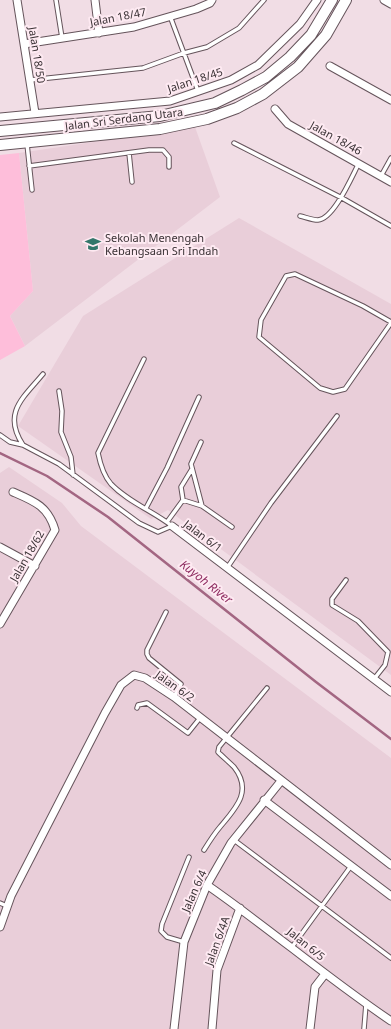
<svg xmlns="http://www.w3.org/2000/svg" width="391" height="1029" font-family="'Noto Sans',sans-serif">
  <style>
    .built { fill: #e9ced9 }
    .green { fill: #febeda }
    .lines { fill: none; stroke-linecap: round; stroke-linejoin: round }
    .stream { stroke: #a36682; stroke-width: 2.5 }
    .lane-casing { stroke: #65545b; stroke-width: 5.5 }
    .street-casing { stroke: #65545b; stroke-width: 9 }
    .secondary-casing { stroke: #65545b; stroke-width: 12 }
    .lane { stroke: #fff; stroke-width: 3.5 }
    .street { stroke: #fff; stroke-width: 7 }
    .secondary { stroke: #fff; stroke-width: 10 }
    .labels { text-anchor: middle; stroke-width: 4; stroke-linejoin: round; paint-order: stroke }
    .street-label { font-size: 11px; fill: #393134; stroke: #feeaf2 }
    .poi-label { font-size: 11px; fill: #393134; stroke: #feeaf2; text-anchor: start }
    .water-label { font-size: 12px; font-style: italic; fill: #8f2d61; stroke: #feeaf2 }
  </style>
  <rect width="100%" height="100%" fill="#f1dde5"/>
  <path class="built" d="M 195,127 L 220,197 L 25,346 L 10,316 L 33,291 L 19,153 Z
    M 239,218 L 391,304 L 391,675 L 168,510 L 151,519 L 18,426 L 83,316 Z
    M 9,467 L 62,503 L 81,526 L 391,758 L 391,1029 L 0,1029 L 0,473 Z"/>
  <path class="green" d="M 19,153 L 33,291 L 10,316 L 25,346 L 0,360 L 0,155 Z"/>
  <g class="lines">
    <path class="stream" d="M 0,453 L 47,476 L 108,517 L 316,682 L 391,739"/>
    <defs>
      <path id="lane" d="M 56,0 L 62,38
        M 170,16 L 198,91
        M 30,80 L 143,68 L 184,53 L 207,47 L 239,28 L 264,0
        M 234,143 L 342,198 L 391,226
        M 27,144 L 32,190
        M 129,153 L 132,182
        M 29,166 L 149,150 L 163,150 L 169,157 L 169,167
        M 381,176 L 391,158
        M 300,216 C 305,217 312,220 318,220 C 334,219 352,176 359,163
        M 391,322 L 363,306 L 295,274 L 286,276 L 261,320 L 259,337 L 320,388 L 333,392 L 345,389 L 391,323
        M 59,391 L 62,411 L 61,432 L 71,457 L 73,475
        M 0,435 L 10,442 L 23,445 L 59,464 L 139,523 L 158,532 L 172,526 C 153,511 128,502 111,484 C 104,476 100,463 98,453 L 144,359
        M 201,442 L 191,464 L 202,506
        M 23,445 C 2,413 23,398 43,374
        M 183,500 L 181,487 L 192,469
        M 146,508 L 167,468 L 199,397
        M 167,522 L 183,500 L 202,506 L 232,527
        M 227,568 L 271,503 L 337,416
        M 346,580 L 332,599 L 332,605 L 358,621 L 388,652 L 385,665 L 374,679
        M 166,612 L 147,650 L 147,654 L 149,658 L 181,684 L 174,697
        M 137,708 L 138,705 L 147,703 L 188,733 L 200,718
        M 234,840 L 391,958
        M 204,850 C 209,842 214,834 220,827 C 236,808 253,791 234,767 C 229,762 223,757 218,752 L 219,747 L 267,688
        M 0,903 L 7,906
        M 184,942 L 167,937 L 161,931 L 162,924 L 189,857
        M 292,947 L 351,866
        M 364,1029 L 366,1004"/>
      <path id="street" d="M 17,0 L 35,113
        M 95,0 L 99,33
        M 384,0 L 391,4
        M 24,44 L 134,27 L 196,9 L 210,3 L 212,0
        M 330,66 L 391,100
        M 275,109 L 288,124 L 391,182
        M 0,117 L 170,101 L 231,80 L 258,65 L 300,24 L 317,0
        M 172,526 L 391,692
        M 0,547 L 35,566
        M 0,624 L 55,530 C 48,506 34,501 13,492
        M 264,800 L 391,896
        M 207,885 C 269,928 327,978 391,1021
        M 0,927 L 11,896 L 105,713 L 121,685 L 134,675 L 145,678 L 174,697 L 391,865
        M 174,1029 L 184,942 L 207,885 L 231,843 L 281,781
        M 212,1029 L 217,970 L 240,908
        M 310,1029 L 315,987 L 325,974"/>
      <path id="secondary" d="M 0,131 L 160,116 L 215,103 L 242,90 L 266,77 L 290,57 L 311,35 L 332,0
        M 0,145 L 160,129 L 207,119 L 237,108 L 263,94 L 298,67 L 326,35 L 346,0"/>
    </defs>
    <use href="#lane" class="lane-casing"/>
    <use href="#street" class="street-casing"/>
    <use href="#secondary" class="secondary-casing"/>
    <use href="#lane" class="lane"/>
    <use href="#street" class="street"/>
    <use href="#secondary" class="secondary"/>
  </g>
  <defs>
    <symbol id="school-bare" viewBox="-9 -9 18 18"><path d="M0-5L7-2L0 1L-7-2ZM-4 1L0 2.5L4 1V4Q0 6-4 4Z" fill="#33776b" stroke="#feeaf2" stroke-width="2.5" paint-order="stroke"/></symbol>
  </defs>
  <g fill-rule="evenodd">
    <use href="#school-bare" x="82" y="233" width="22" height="22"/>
  </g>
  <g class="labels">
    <g class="street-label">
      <text transform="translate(118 17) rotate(-11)" y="4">Jalan 18/47</text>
      <text transform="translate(37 55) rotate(81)" y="4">Jalan 18/50</text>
      <text transform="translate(195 80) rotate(-18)" y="4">Jalan 18/45</text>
      <text transform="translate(124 119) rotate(-7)" y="4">Jalan Sri Serdang Utara</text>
      <text transform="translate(336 138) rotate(29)" y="4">Jalan 18/46</text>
      <text transform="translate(203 536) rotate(37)" y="4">Jalan 6/1</text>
      <text transform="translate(27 556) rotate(-60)" y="4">Jalan 18/62</text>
      <text transform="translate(175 686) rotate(35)" y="4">Jalan 6/2</text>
      <text transform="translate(194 891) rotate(-66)" y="4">Jalan 6/4</text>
      <text transform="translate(217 941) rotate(-70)" y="4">Jalan 6/4A</text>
      <text transform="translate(306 944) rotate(39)" y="4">Jalan 6/5</text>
    </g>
    <g class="poi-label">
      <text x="105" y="242">Sekolah Menengah<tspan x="105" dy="13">Kebangsaan Sri Indah</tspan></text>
    </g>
    <g class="water-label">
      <text transform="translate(206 582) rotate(38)" y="4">Kuyoh River</text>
    </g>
  </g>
</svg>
